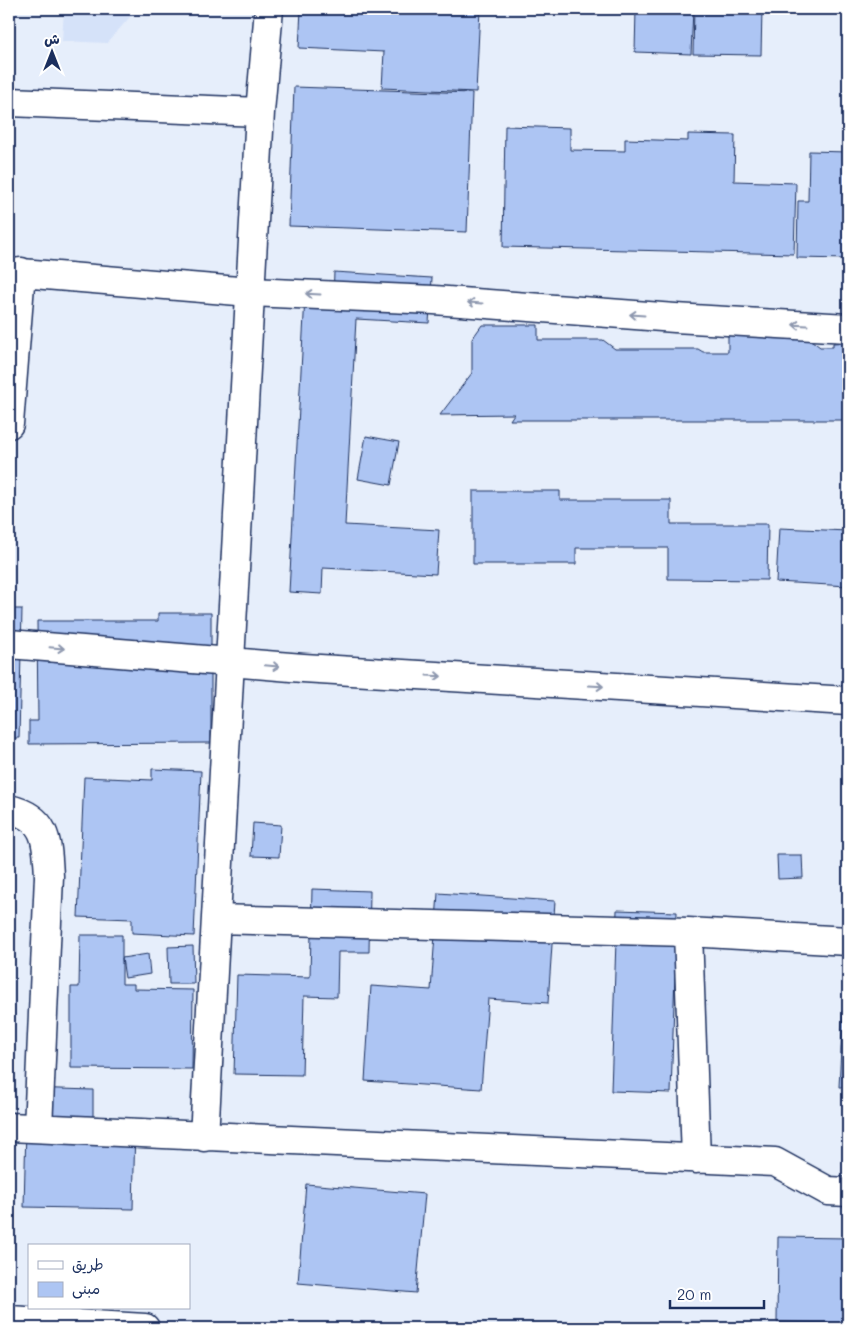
<svg xmlns="http://www.w3.org/2000/svg" width="857" height="1337" font-family="Mali,'Playpen Sans Arabic',sans-serif">
  <style>
    .built { fill: #d5e2f9 }
    .building { fill: #adc5f3; stroke: #1b2f5e }
    .lines { fill: none; stroke-linecap: round; stroke-linejoin: round }
    .minor-casing { stroke: #1b2f5e; stroke-width: 31 }
    .tertiary-casing { stroke: #1b2f5e; stroke-width: 31 }
    .primary-casing { stroke: #1b2f5e; stroke-width: 31 }
    .minor { stroke: #fff; stroke-width: 28 }
    .tertiary { stroke: #fff; stroke-width: 28 }
    .primary { stroke: #fff; stroke-width: 28 }
    .oneway { stroke: #8d97ae }
  </style>
  <rect width="100%" height="100%" fill="#e6eefb"/>
  <filter id="ink" filterUnits="userSpaceOnUse"><feTurbulence type="fractalNoise" baseFrequency=".02" numOctaves="2"/><feDisplacementMap in="SourceGraphic" scale="10" xChannelSelector="R" yChannelSelector="G"/><feConvolveMatrix kernelMatrix="1 2 1 2 8 2 1 2 1" color-interpolation-filters="sRGB"/></filter>
  <g filter="url(#ink)">
    <path class="built" d="M 64,9 L 137,9 L 107,43 L 62,41 Z"/>
    <path class="building" d="M 301,9 L 480,9 L 476,92 L 382,88 L 384,52 L 299,48 Z
      M 636,9 L 693,9 L 691,54 L 635,52 Z
      M 694,9 L 762,9 L 761,55 L 693,54 Z
      M 294,87 L 472,93 L 467,232 L 289,226 Z
      M 505,126 L 570,128 L 570,150 L 625,151 L 625,139 L 688,141 L 688,134 L 735,135 L 734,181 L 796,183 L 794,254 L 503,247 Z
      M 809,151 L 848,152 L 848,259 L 797,258 L 798,201 L 808,201 Z
      M 334,272 L 432,278 L 429,323 L 356,319 L 345,525 L 439,530 L 436,574 L 323,568 L 322,594 L 289,592 L 305,297 L 333,299 Z
      M 482,325 L 538,325 L 538,340 L 603,340 L 615,349 L 698,349 L 703,352 L 728,352 L 728,335 L 803,334 L 820,347 L 833,347 L 833,343 L 848,342 L 848,420 L 510,420 L 514,414 L 440,415 L 472,373 L 472,339 Z
      M 366,436 L 399,442 L 391,485 L 358,479 Z
      M 473,491 L 560,491 L 560,500 L 671,500 L 671,524 L 768,524 L 767,580 L 668,579 L 668,548 L 576,548 L 576,564 L 473,564 Z
      M 779,528 L 848,531 L 848,586 L 776,582 Z
      M 9,609 L 22,609 L 19,738 L 9,738 Z
      M 158,613 L 211,613 L 211,743 L 29,744 L 29,721 L 38,721 L 37,621 L 158,621 Z
      M 152,769 L 201,771 L 194,936 L 132,933 L 132,919 L 78,917 L 84,777 L 152,780 Z
      M 9,794 L 14,794 L 9,879 Z
      M 253,823 L 281,825 L 279,857 L 251,856 Z
      M 777,855 L 802,855 L 803,878 L 778,879 Z
      M 312,889 L 370,891 L 369,952 L 338,952 L 337,997 L 304,996 L 302,1075 L 234,1074 L 237,975 L 310,977 Z
      M 438,893 L 555,901 L 548,1003 L 488,999 L 481,1089 L 365,1081 L 371,986 L 431,990 Z
      M 617,910 L 677,912 L 671,1093 L 611,1091 Z
      M 80,935 L 122,935 L 122,984 L 134,984 L 134,989 L 193,990 L 192,1069 L 71,1068 L 71,987 L 79,987 Z
      M 193,946 L 194,984 L 169,984 L 168,947 Z
      M 148,954 L 150,974 L 125,978 L 122,958 Z
      M 843,1010 L 848,1010 L 848,1087 L 839,1087 Z
      M 27,1088 L 93,1090 L 93,1125 L 135,1126 L 133,1209 L 24,1207 Z
      M 306,1184 L 425,1194 L 416,1293 L 298,1283 Z
      M 778,1237 L 848,1238 L 848,1323 L 777,1322 Z"/>
    <g class="lines">
      <defs>
        <path id="minor" d="M 9,102 L 260,112
          M 9,809 C 48,818 47,842 49,876 L 38,1128
          M 216,919 L 688,932 L 696,1159
          M 688,932 L 848,941
          M 9,1127 L 775,1162 L 828,1191 L 848,1192
          M 204,1137 L 260,112 L 269,9"/>
        <path id="tertiary" d="M 9,272 L 250,292 L 434,300 L 675,318 L 848,328
          M 9,424 L 21,272
          M 9,644 L 303,668 L 848,701"/>
        <path id="primary" d="M 9,1320 L 145,1328"/>
      </defs>
      <use href="#minor" class="minor-casing"/>
      <use href="#tertiary" class="tertiary-casing"/>
      <use href="#primary" class="primary-casing"/>
      <use href="#minor" class="minor"/>
      <use href="#tertiary" class="tertiary"/>
      <use href="#primary" class="primary"/>
    </g>
    <defs><path id="oneway-shaft" d="M-6 0H5M1.5-3L5.5 0L1.5 3" fill="none" stroke-width="1.6" stroke-linecap="round" stroke-linejoin="round" transform="scale(1.25)"/></defs>
    <g class="oneway">
      <use href="#oneway-shaft" transform="translate(313 294) rotate(-177)"/>
      <use href="#oneway-shaft" transform="translate(475 303) rotate(-176)"/>
      <use href="#oneway-shaft" transform="translate(637 315) rotate(-176)"/>
      <use href="#oneway-shaft" transform="translate(800 325) rotate(-177)"/>
      <use href="#oneway-shaft" transform="translate(57 648) rotate(5)"/>
      <use href="#oneway-shaft" transform="translate(272 666) rotate(5)"/>
      <use href="#oneway-shaft" transform="translate(434 676) rotate(3)"/>
      <use href="#oneway-shaft" transform="translate(596 686) rotate(3)"/>
    </g>
  </g>
  <rect width="857" height="1337" fill="none" stroke="#fff" stroke-width="30"/>
  <rect x="15" y="15" width="827" height="1307" fill="none" stroke="#1b2f5e" stroke-width="2" filter="url(#ink)"/>
  <rect x="28" y="1244" width="162" height="65" fill="#ffffff" stroke="#a4acbf"/>
  <rect x="38" y="1261" width="25" height="8" fill="#ffffff" stroke="#a4acbf"/>
  <text x="72" y="1270" font-size="15" fill="#1b2f5e">طريق</text>
  <rect x="38" y="1282" width="25" height="15" fill="#adc5f3" stroke="#a4acbf"/>
  <text x="72" y="1294" font-size="15" fill="#1b2f5e">مبنى</text>
  <g transform="translate(52 52)" stroke="#ffffff" stroke-width="4" paint-order="stroke">
  <path d="M0-4L9 19L0 12L-9 19Z" fill="#1b2f5e"/>
  <text y="-8" font-size="14" font-weight="bold" text-anchor="middle" fill="#1b2f5e">ش</text>
  </g>
  <path d="M670 1300v8h94v-8" fill="none" stroke="#1b2f5e" stroke-width="2.5"/>
  <text x="677" y="1300" font-size="15" fill="#1b2f5e" stroke="#ffffff" stroke-width="4" paint-order="stroke">20 m</text>
</svg>
